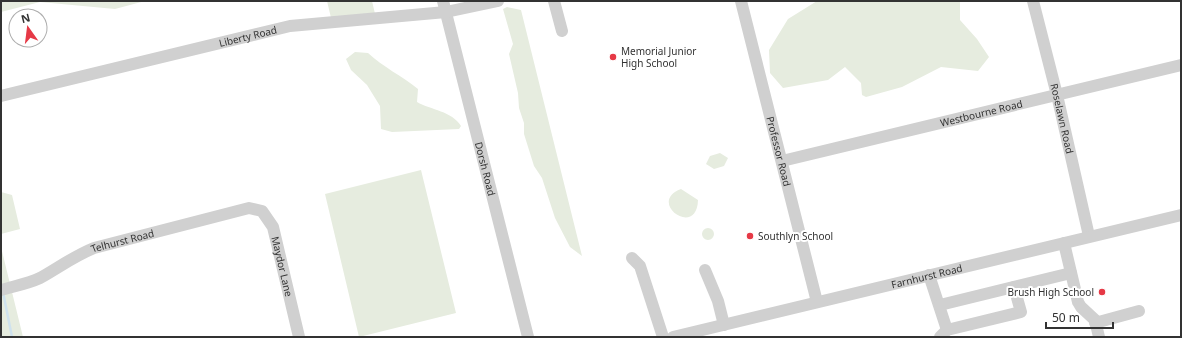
<svg xmlns="http://www.w3.org/2000/svg" width="1182" height="338" font-family="'Noto Sans',sans-serif">
  <style>
    .green { fill: #e6ecdf }
    .lines { fill: none; stroke-linecap: round; stroke-linejoin: round }
    .stream { stroke: #cfe2ee; stroke-width: 2.5 }
    .minor { stroke: #d0d0d0; stroke-width: 12 }
    .poi-dot { fill: #e63946; stroke: #fff; stroke-width: 1.5 }
    .labels { text-anchor: middle; stroke-width: 4; stroke-linejoin: round; paint-order: stroke }
    .street-label { font-size: 10px; fill: #333; stroke: #fff }
    .poi-label { font-size: 10px; fill: #333; stroke: #fff; text-anchor: start }
  </style>
  <rect width="100%" height="100%" fill="#fff"/>
  <path class="green" d="M 1,1 L 145,1 L 115,9 L 40,2 L 1,12 Z
    M 327,1 L 372,1 L 376,18 L 332,22 Z
    M 817,1 L 960,1 L 960,20 L 977,39 L 989,57 L 978,71 L 941,67 L 902,87 L 866,97 L 862,95 L 861,83 L 845,67 L 828,80 L 783,88 L 770,73 L 769,50 L 788,19 Z
    M 507,7 L 521,10 L 582,256 L 570,247 L 555,218 L 542,178 L 534,166 L 524,134 L 524,123 L 519,108 L 518,93 L 509,54 L 513,44 L 503,9 Z
    M 355,52 L 368,53 C 383,67 402,76 418,89 L 417,102 C 431,110 452,111 461,126 L 459,129 L 392,132 L 381,129 L 380,106 L 367,85 L 351,70 L 346,59 Z
    M 720,153 L 728,158 L 724,166 L 714,169 L 706,164 L 710,156 Z
    M 421,170 L 456,313 L 359,337 L 325,194 Z
    M 681,189 L 698,200 C 697,239 646,202 681,189 Z
    M 1,192 L 12,195 L 20,229 L 1,234 Z
    M702 234a6 6 0 1 1 12 0a6 6 0 1 1-12 0Z
    M 1,247 L 23,337 L 1,337 Z"/>
  <g class="lines">
    <path class="stream" d="M 3,292 L 12,337"/>
    <g class="minor">
      <path id="s1" d="M 443,1 L 528,337"/>
      <path d="M 554,1 L 562,31"/>
      <path id="s2" d="M 741,1 L 817,302"/>
      <path id="s3" d="M 1033,1 L 1057,95 L 1089,236"/>
      <path id="s4" d="M 1,96 L 290,26 L 446,12 L 498,1"/>
      <path id="s5" d="M 782,161 L 1181,65"/>
      <path d="M 1064,243 L 1078,302 L 1081,307 L 1095,320 L 1099,337"/>
      <path d="M 632,258 L 640,266 L 663,337"/>
      <path d="M 705,270 L 718,301 L 724,325"/>
      <path d="M 929,275 L 947,330"/>
      <path id="s6" d="M 1,290 C 14,286 27,284 40,278 C 58,268 74,256 94,248 L 249,208 L 262,211 L 273,227 L 299,337"/>
      <path d="M 940,305 L 1071,273"/>
      <path d="M 1095,323 L 1139,311"/>
      <path id="s7" d="M 673,337 L 1181,215"/>
      <path d="M 940,337 L 947,330 L 1021,312 L 1014,287"/>
    </g>
  </g>
  <g class="poi-dot">
    <circle cx="613" cy="57" r="4"/>
    <circle cx="750" cy="236" r="4"/>
    <circle cx="1102" cy="292" r="4"/>
  </g>
  <g class="labels">
    <g class="street-label">
      <text dy="4" stroke="none"><textPath href="#s4" startOffset="254">Liberty Road</textPath></text>
      <text dy="4" stroke="none"><textPath href="#s5" startOffset="205">Westbourne Road</textPath></text>
      <text dy="4" stroke="none"><textPath href="#s3" startOffset="121">Roselawn Road</textPath></text>
      <text dy="4" stroke="none"><textPath href="#s2" startOffset="155">Professor Road</textPath></text>
      <text dy="4" stroke="none"><textPath href="#s1" startOffset="173">Dorsh Road</textPath></text>
      <text dy="4" stroke="none"><textPath href="#s6" startOffset="132">Telhurst Road</textPath></text>
      <text dy="4" stroke="none"><textPath href="#s6" startOffset="336">Maydor Lane</textPath></text>
      <text dy="4" stroke="none"><textPath href="#s7" startOffset="261">Farnhurst Road</textPath></text>
    </g>
    <g class="poi-label">
      <text x="621" y="55">Memorial Junior<tspan x="621" dy="12">High School</tspan></text>
      <text x="758" y="240">Southlyn School</text>
      <text x="1094" y="296" text-anchor="end">Brush High School</text>
    </g>
  </g>
  <rect width="1182" height="338" fill="none" stroke="#333333" stroke-width="4"/>
  <g transform="translate(28 28) rotate(346)"><circle r="19" fill="#ffffff" stroke="#adadad"/>
  <path d="M0-3L7 15L0 10L-7 15Z" fill="#e63946"/>
  <text y="-6" font-size="11" font-weight="bold" text-anchor="middle" fill="#333333">N</text>
  </g>
  <path d="M1046 322v6h67v-6" fill="none" stroke="#333333" stroke-width="2"/>
  <text x="1052" y="322" font-size="12" fill="#333333" stroke="#ffffff" stroke-width="3" paint-order="stroke">50 m</text>
</svg>
